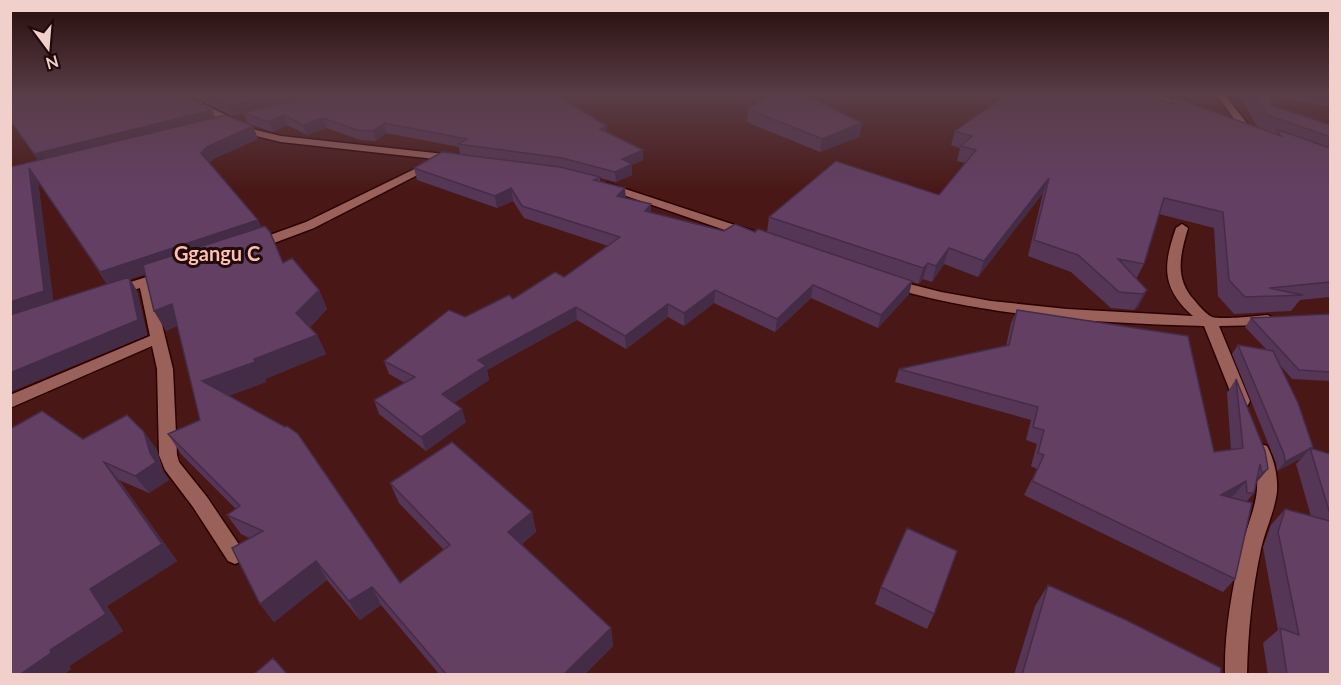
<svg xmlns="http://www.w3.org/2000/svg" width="1341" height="685" font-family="Lato,sans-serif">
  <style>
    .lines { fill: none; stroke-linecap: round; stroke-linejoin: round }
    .minor-casing { stroke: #2c0002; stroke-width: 3 }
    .minor { fill: #9a615b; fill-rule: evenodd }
    .wall { fill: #553656; fill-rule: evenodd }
    .shaded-wall { fill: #452c46 }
    .building { fill: #633f64; stroke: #452c46; stroke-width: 1.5 }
    .labels { text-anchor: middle; stroke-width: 6; stroke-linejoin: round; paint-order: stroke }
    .quarter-label { font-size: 20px; font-weight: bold; fill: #febeb7; stroke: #210b0a }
  </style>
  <rect width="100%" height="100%" fill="#491816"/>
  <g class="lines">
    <defs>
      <path id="minor" d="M 174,95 L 185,95 L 256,130 L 281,136 L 453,155 L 458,158 L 453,161 L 281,142 L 248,134 Z
        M 1146,95 L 1159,95 L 1195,109 L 1187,111 Z
        M 1217,95 L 1225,95 L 1253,131 L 1252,133 L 1244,133 Z
        M 433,160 L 438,163 L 437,165 L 314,228 L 258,249 L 248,249 L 247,246 L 248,243 L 306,222 Z
        M 607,183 L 753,231 L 755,234 L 753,237 L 745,237 L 603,188 L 603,184 Z
        M 1182,224 L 1188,228 C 1180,255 1174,279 1195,301 C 1199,306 1206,314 1212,317 C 1221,320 1257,316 1268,315 L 1275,320 L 1268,325 L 1219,326 L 1250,401 L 1248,405 L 1236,405 L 1234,401 L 1204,326 C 1098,323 988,317 885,286 L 883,283 L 890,279 L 941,292 L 991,301 L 1067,309 L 1193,316 C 1161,288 1163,265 1176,228 Z
        M 165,271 L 172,275 L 170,278 L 152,284 L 173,369 L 177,455 L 179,462 L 207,497 L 242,549 L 245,555 L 242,561 L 235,564 L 228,561 L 193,507 L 165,470 L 159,455 L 157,369 L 152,346 L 10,408 L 10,395 L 150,336 L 140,288 L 117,295 L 110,291 L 112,288 Z
        M 1261,444 L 1267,446 C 1274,459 1278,476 1277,491 C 1275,511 1265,530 1261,549 C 1252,590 1248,632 1247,674 L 1225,674 C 1224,633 1232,590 1241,550 C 1251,510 1265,494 1252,451 L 1255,446 Z"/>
    </defs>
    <use href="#minor" class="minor-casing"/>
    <use href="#minor" class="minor"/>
  </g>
  <path class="wall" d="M 10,95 L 77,99 L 215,118 L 258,139 L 213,159 L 209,163 L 258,220 L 261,227 L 283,263 L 319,290 L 327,309 L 310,327 L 317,335 L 326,354 L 265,379 L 266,382 L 228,396 L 400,583 L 444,550 L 399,503 L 390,483 L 532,512 L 536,532 L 522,544 L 611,628 L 613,646 L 584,675 L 440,675 L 381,605 L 360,620 L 327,580 L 274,622 L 260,604 L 249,538 L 241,534 L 227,515 L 236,509 L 181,454 L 168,434 L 200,420 L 177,326 L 166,331 L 154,311 L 145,274 L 130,279 L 137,291 L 147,335 L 10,392 L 38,160 L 10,121 ZM 38,181 L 107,284 L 53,301 Z
    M 189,95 L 542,95 L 607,132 L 643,150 L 643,160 L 632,165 L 632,175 L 616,182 L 600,178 L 600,181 L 626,198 L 651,204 L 651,212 L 724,231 L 767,232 L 769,217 L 939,195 L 965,163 L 957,161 L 960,148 L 951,145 L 955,131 L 1170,103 L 1173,97 L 1258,128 L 1239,95 L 1330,95 L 1330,107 L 1272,96 L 1270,105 L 1330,125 L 1330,297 L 1300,300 L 1291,311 L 1234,314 L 1218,296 L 1214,228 L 1159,214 L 1144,264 L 1136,279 L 1147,290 L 1138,307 L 1134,310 L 1111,308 L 1071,272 L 1028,256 L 1043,193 L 978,277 L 944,264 L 932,282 L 923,279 L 918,284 L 912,282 L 909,294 L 878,328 L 811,298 L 775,332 L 714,303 L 684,326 L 668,317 L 626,349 L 577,320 L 487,370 L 489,380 L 454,403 L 466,422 L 426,451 L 379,414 L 374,400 L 405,383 L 389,374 L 384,361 L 465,317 L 513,299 L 564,277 L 608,246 L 524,218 L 513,201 L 497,208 L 417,180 L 414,168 L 460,154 L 459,147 L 386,133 L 376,141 L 360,140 L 327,128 L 307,135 L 287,125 L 273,132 L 247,123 L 243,113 L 233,116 Z
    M 748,109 L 862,123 L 859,137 L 820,152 L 747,122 Z
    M 1017,310 L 1214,452 L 1231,450 L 1227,393 L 1236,379 L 1268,469 L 1256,483 L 1254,493 L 1246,502 L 1235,579 L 1223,592 L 1024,495 L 1037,469 L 1031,466 L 1037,444 L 1026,440 L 1031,420 L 895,382 L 899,369 L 1006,346 L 1011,323 Z
    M 1330,314 L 1330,381 L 1292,379 L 1281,366 L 1312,448 L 1330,454 L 1330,675 L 1268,675 L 1263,643 L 1278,630 L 1263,547 L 1271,525 L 1285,509 L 1311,516 L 1296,464 L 1302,458 L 1277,471 L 1276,463 L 1232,354 L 1238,345 L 1266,349 L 1245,327 L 1251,318 Z
    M 144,432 L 157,450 L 163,471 L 169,480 L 149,493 L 119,480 L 177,561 L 107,606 L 123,631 L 69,666 L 71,669 L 63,675 L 10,675 L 83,439 Z
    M 1048,585 L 1220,675 L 1014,675 L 1035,606 Z
    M 881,587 L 934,614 L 927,629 L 875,604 Z"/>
  <path class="shaded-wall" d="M 277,95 L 319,95 L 233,116 L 229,106 Z
    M 212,110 L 216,120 L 41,164 L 34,154 Z
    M 284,115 L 287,125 L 273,132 L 269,122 Z
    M 323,118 L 327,128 L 307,135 L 303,125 Z
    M 384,123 L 386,133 L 376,141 L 373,131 Z
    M 862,123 L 859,137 L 820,152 L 822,139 Z
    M 253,126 L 258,139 L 213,159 L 207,166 L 201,153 L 207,147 Z
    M 607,126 L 607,136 L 600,129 Z
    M 643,150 L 643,160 L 632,165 L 632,175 L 616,182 L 615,172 L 622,159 Z
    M 29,168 L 38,181 L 54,305 L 10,319 L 10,302 Z
    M 1049,178 L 1043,193 L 978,277 L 984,261 Z
    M 511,188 L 513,201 L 497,208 L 495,196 Z
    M 625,188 L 626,200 L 617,196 Z
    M 651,204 L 651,217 L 645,211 Z
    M 258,220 L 264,234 L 130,279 L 137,291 L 147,335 L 10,392 L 10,373 L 109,286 L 100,272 Z
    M 949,248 L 944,264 L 932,282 L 936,266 Z
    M 928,263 L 923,279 L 918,284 L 923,268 Z
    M 912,281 L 909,294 L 878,328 L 881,315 Z
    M 813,285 L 811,298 L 775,332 L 777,319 Z
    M 319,290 L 327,309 L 305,333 L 296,313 Z
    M 715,290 L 714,303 L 684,326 L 684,313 Z
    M 1147,290 L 1138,307 L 1134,310 L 1143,294 Z
    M 172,304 L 183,323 L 166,331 L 154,311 Z
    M 668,304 L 668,317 L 626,349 L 625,336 Z
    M 576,307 L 577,320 L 487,370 L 489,380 L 446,408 L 442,394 L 478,360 Z
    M 317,335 L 326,354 L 265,379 L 266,382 L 214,401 L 202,381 L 254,359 Z
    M 462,409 L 466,422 L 426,451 L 421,437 Z
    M 144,432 L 157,450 L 163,471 L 169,480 L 149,493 L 135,476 L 150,453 Z
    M 1310,449 L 1302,458 L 1277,471 L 1285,462 Z
    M 104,462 L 119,480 L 177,561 L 107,606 L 123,631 L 69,666 L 71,669 L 63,675 L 19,675 L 50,650 Z
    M 1268,469 L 1256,483 L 1250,486 L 1262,473 Z
    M 1246,481 L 1234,495 L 1210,508 L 1221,495 Z
    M 532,512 L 536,532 L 513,551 L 508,532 Z
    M 316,561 L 327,580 L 274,622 L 260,604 Z
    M 372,587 L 381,605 L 360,620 L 349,601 Z
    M 611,628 L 613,646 L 584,675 L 563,675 Z"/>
  <path class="building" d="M 10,95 L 72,95 L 77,99 L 92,95 L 182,95 L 212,110 L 34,154 L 10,120 Z
    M 205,95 L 277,95 L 229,106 Z
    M 317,95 L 542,95 L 544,96 L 547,95 L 556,95 L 607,126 L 600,129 L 643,150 L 622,159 L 632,164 L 615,172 L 562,158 L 458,144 L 467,139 L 384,123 L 373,131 L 357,130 L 323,118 L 303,125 L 284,115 L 269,122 L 243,113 Z
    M 770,95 L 804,95 L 862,123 L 822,139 L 748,109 Z
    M 1007,95 L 1147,95 L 1173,104 L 1173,97 L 1281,136 L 1276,129 L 1330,148 L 1330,282 L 1269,288 L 1303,295 L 1245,297 L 1229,280 L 1223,212 L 1164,198 L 1144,264 L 1118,259 L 1147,290 L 1143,294 L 1119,292 L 1078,255 L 1034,240 L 1049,178 L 984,261 L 949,248 L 936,266 L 928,263 L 923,268 L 769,217 L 836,161 L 939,195 L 976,150 L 961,146 L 972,136 L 955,131 Z
    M 1254,95 L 1272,95 L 1270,105 L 1330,125 L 1330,137 L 1268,115 Z
    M 225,115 L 253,126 L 207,147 L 201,153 L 258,220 L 100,272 L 29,168 L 44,291 L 10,302 L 10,167 Z
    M 442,152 L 560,167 L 600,177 L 594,180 L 625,188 L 617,196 L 651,204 L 645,211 L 724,231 L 735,224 L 755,232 L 758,229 L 912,281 L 881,315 L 813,285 L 777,319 L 715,290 L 684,313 L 668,304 L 625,336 L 576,307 L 478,360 L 486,366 L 442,394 L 462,409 L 421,437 L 374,400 L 415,377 L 384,361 L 449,310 L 465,317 L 509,295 L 513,299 L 555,272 L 564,277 L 620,237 L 522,206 L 511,188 L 495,196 L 414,168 Z
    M 265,226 L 270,232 L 283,263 L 292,258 L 319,290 L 296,313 L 317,335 L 254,359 L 255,362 L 202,381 L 285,427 L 287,426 L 298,434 L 400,583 L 450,545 L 390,483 L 452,442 L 532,512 L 508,532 L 611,628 L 563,675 L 447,675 L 372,587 L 349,601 L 316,561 L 260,604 L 232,548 L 263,531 L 227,515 L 240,506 L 168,434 L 200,420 L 172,304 L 154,311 L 143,265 Z
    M 129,277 L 138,320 L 10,373 L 10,315 Z
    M 1017,310 L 1188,336 L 1214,452 L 1243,448 L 1236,379 L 1265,451 L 1268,469 L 1262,473 L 1260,464 L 1254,493 L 1247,493 L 1246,481 L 1221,495 L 1252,503 L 1235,579 L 1032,481 L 1044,455 L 1038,453 L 1044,430 L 1033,427 L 1038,407 L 899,369 L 1009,345 Z
    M 1330,314 L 1330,372 L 1299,370 L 1251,318 Z
    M 1238,345 L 1273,351 L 1298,403 L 1313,447 L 1285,462 L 1284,454 Z
    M 42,411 L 83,439 L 127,415 L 144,432 L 150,453 L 156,462 L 135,476 L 104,462 L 162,544 L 90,589 L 106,614 L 50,650 L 51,653 L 19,675 L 10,675 L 10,429 Z
    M 1310,448 L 1330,454 L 1330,514 Z
    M 1285,509 L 1330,521 L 1330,675 L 1287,675 L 1280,628 L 1299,635 L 1278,532 Z
    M 907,528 L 957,551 L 934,614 L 881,587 Z
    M 1048,585 L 1126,620 L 1221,668 L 1220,675 L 1022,675 Z
    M 273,658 L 288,675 L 253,675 Z"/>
  <linearGradient id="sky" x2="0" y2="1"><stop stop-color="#280d0c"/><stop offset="0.5" stop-color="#593d47"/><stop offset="1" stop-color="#593d47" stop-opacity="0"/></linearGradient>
  <rect width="1341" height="190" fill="url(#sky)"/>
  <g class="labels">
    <g class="quarter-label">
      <text x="217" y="261">Ggangu C</text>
    </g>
  </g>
  <rect width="1341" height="685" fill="none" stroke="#f1d0cc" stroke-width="24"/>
  <g transform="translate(48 48) rotate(164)" stroke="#210b0a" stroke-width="4.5" paint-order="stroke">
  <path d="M0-4.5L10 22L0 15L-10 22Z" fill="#f1d0cc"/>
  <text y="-9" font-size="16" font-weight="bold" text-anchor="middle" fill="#f1d0cc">N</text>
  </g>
</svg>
